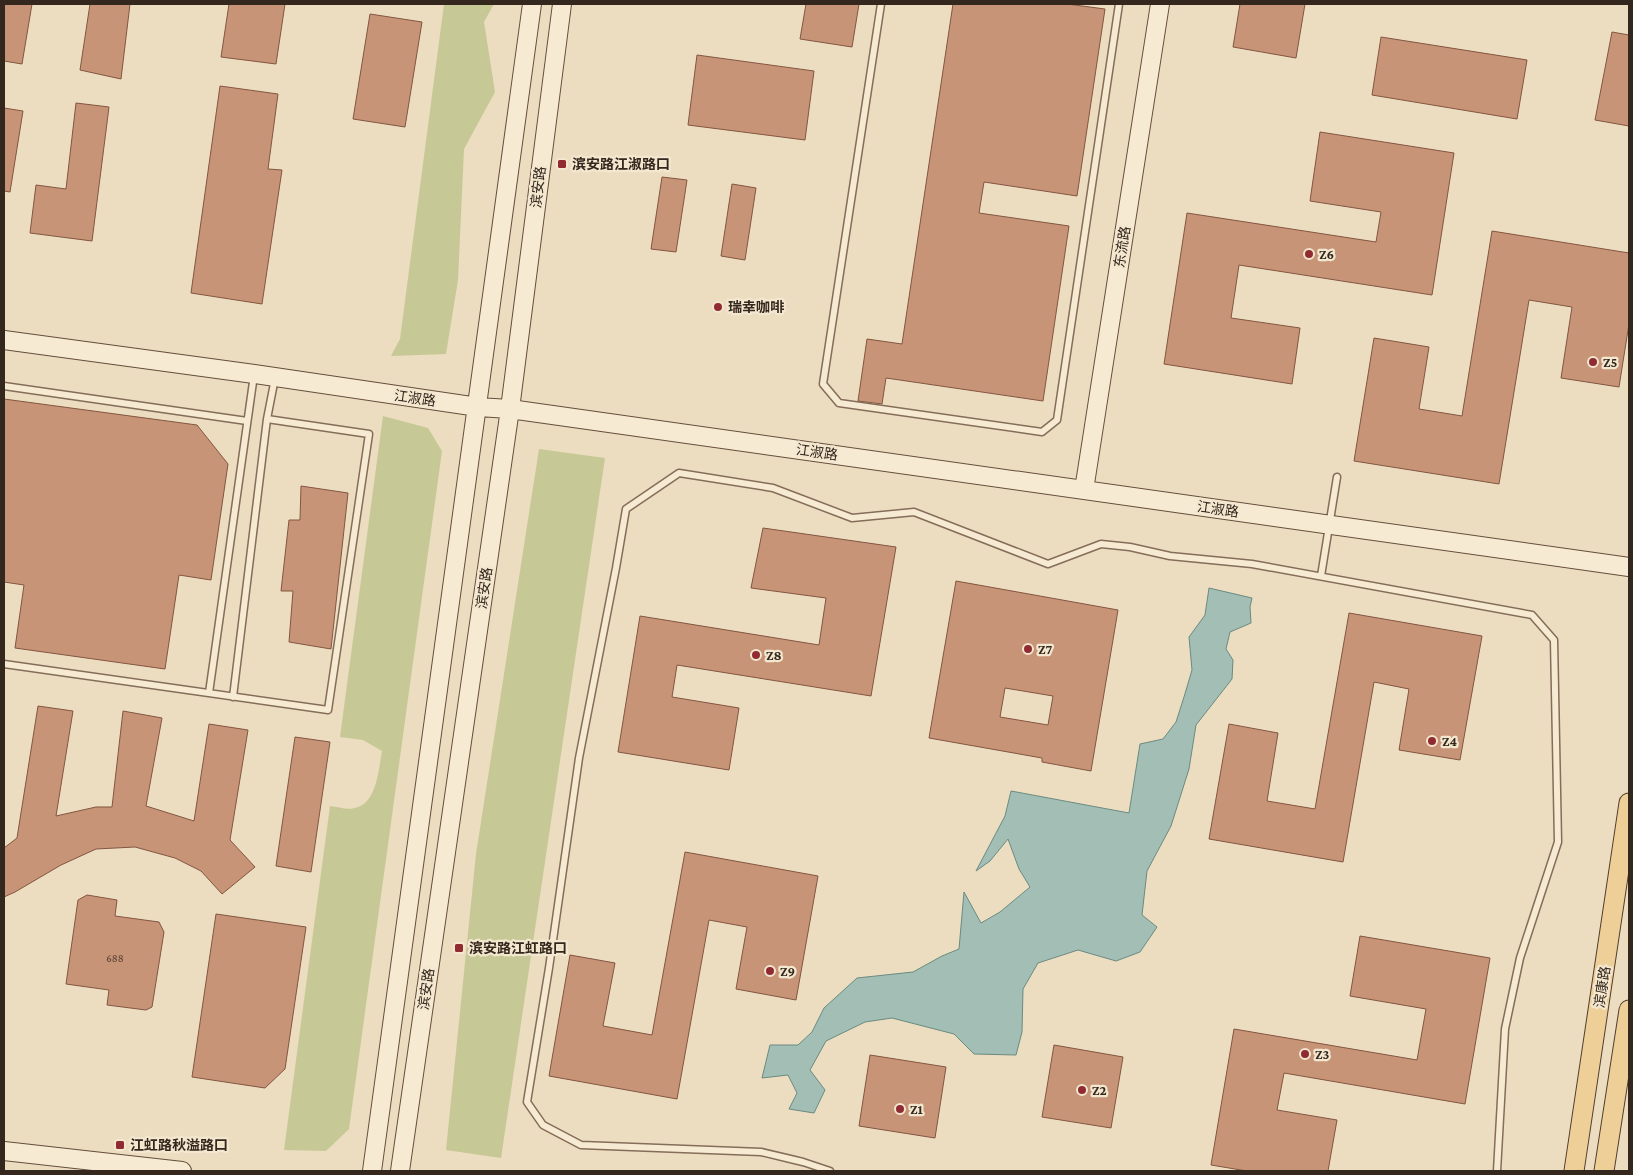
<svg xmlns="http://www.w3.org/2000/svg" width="1633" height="1175" font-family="'Crimson Pro','Noto Sans SC',serif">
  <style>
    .green { fill: #c6c995 }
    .water { fill: #a3beb4; stroke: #6a8b81 }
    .building { fill: #c89477; stroke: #825640; fill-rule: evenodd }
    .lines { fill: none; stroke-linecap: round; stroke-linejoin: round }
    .lane-casing { stroke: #846d59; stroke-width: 9 }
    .secondary-casing { stroke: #654e3c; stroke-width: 20 }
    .primary-casing { stroke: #513c2d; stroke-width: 21 }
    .lane { stroke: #f7ead2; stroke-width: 6 }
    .secondary { stroke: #f7ead2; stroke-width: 18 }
    .primary { stroke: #eecf98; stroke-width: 19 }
    .poi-dot { fill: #902b32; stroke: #f3e7cf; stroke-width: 2 }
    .labels { text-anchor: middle; stroke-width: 4.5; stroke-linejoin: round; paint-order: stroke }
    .number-label { font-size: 11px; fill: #594234 }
    .poi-label { font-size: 14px; font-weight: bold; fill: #34271d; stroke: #f3e7cf; text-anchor: start }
    .street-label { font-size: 14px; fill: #34271d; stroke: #f3e7cf }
  </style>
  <rect width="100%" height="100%" fill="#ecdcc0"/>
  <path class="green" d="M 444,4 L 494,4 L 484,22 L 495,92 L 464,149 L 458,280 L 446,354 L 391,356 L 400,339 Z
    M 383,416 L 428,428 L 442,451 L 349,1129 L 326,1151 L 284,1150 L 330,806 C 339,807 349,811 358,807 C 377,801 379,767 382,751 L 363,740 L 340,737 Z
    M 539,449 L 605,458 L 501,1158 L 446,1150 L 476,854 Z"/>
  <path class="water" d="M 1209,588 L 1252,598 L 1250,607 L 1251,623 L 1230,632 L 1226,649 L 1233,660 L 1232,679 L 1196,725 L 1189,769 L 1171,826 L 1147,871 L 1142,915 L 1157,927 L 1140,952 L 1116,961 L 1078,950 L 1038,963 L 1023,989 L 1022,1032 L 1016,1055 L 974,1054 L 954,1034 L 892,1018 L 865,1022 L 826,1041 L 810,1070 L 825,1090 L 814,1113 L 789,1109 L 797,1093 L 788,1075 L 762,1078 L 770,1045 L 798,1045 L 812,1032 L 824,1008 L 857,978 L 913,972 L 942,956 L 959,949 L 964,892 L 981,923 L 1000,912 L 1030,887 L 1019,869 L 1008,839 L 990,861 L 976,871 L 1005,816 L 1011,791 L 1129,813 L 1140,744 L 1163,739 L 1176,722 L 1184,697 L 1192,670 L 1189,637 L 1205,615 Z"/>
  <path class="building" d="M 4,4 L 32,4 L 22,64 L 4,61 Z
    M 90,4 L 130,4 L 121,79 L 80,70 Z
    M 229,4 L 285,4 L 276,64 L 221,57 Z
    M 806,4 L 859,4 L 852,47 L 800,39 Z
    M 953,4 L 1067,4 L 1105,9 L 1077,196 L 984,182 L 979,213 L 1069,226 L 1043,401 L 886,378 L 882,404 L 858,401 L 867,339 L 902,344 Z
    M 1240,4 L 1305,4 L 1296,58 L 1233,47 Z
    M 370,14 L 422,22 L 405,127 L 353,119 Z
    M 1612,32 L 1629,35 L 1629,126 L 1595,120 Z
    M 1381,37 L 1527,60 L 1517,119 L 1372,95 Z
    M 697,55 L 814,71 L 805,140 L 688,125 Z
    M 220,86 L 278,94 L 268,169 L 282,170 L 262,304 L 191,293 Z
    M 76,103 L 109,107 L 92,241 L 30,233 L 36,185 L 66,189 Z
    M 4,108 L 23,111 L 10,192 L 4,191 Z
    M 1320,132 L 1454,153 L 1432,295 L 1239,265 L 1231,318 L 1300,328 L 1292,384 L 1164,364 L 1187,213 L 1376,242 L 1381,212 L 1310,201 Z
    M 662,177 L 687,180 L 676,252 L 651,249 Z
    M 732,184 L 756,188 L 745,260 L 721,256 Z
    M 1492,231 L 1629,253 L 1629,324 L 1619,387 L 1561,378 L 1572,307 L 1529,300 L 1499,484 L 1354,461 L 1374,338 L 1429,347 L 1419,409 L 1462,416 Z
    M 4,399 L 197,425 L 228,464 L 211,580 L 179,575 L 165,669 L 15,648 L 24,585 L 4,582 Z
    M 301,486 L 348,493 L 331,649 L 289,642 L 293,591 L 281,591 L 289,520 L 300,520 Z
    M 763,528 L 896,547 L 871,696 L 677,665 L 672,697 L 739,708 L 729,770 L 618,752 L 640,616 L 819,645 L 826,598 L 751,588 Z
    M 956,581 L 1118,610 L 1091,771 L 1042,762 L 1042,758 L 929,738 ZM 1005,688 L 1053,696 L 1048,725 L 1000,717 Z
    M 1349,613 L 1482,636 L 1460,760 L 1399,750 L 1409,689 L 1374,682 L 1343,862 L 1209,839 L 1229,724 L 1278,733 L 1267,801 L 1315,809 Z
    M 38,706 L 73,711 L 56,816 L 96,807 L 112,807 L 123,711 L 162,718 L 146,806 L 194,821 L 209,724 L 248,730 L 230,840 L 255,867 L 222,894 L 201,871 L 175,858 L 135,847 L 96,849 L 61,865 L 15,892 L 4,897 L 4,848 L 17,838 Z
    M 295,737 L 330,742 L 311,872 L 276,866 Z
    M 685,852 L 818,876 L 796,1000 L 736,989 L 747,927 L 709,920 L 677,1099 L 549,1076 L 570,955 L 615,963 L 603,1026 L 652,1035 Z
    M 87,895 L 117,900 L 115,916 L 159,922 L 164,932 L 152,1007 L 146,1010 L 107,1005 L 109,990 L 66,984 L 78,900 Z
    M 216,914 L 306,927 L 285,1069 L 265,1088 L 192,1077 Z
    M 1360,936 L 1490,958 L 1465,1104 L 1284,1073 L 1277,1110 L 1337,1120 L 1328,1171 L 1247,1171 L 1211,1165 L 1234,1029 L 1417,1060 L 1426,1009 L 1350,996 Z
    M 1054,1045 L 1123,1057 L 1111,1128 L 1042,1117 Z
    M 870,1055 L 946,1067 L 935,1138 L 859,1126 Z"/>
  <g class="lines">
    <defs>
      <path id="lane" d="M 881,4 L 823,384 L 839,403 L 1042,432 L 1057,420 L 1119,4
        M 4,386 L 247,421
        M 267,419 L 275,378
        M 1321,576 L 1337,477
        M 4,664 L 328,710 L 369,434 L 267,419 L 233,697
        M 209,693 L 254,375
        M 830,1171 L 803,1162 L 761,1152 L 581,1145 L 543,1125 L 527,1102 L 549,968 L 579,758 L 616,568 L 626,509 L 679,473 L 773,488 L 852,518 L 914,512 L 1048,564 L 1101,544 L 1130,547 L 1170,556 L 1252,564 L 1532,615 L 1554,640 L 1558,842 L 1520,958 L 1505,1029 L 1497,1171"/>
      <path id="secondary" d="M 4,340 L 254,374 L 478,407 L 510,409 L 1629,567
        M 1084,490 L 1160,4
        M 4,1151 L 182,1171
        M 372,1171 L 532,4
        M 400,1171 L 510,409 L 562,4"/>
      <path id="primary" d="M 1574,1171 L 1629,803
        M 1604,1171 L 1629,1010"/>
    </defs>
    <use href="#lane" class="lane-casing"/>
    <use href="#secondary" class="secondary-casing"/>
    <use href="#primary" class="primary-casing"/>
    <use href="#lane" class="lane"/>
    <use href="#secondary" class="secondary"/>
    <use href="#primary" class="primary"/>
  </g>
  <g class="poi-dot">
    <rect x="557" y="159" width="10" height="10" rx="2.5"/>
    <circle cx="1309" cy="254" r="5"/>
    <circle cx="718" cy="307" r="5"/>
    <circle cx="1593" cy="362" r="5"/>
    <circle cx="1028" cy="649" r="5"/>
    <circle cx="756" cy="655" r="5"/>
    <circle cx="1432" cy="741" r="5"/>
    <rect x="454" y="943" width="10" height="10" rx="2.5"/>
    <circle cx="770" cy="971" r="5"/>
    <circle cx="1305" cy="1054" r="5"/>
    <circle cx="1082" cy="1090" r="5"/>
    <circle cx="900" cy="1109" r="5"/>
    <rect x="115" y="1140" width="10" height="10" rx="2.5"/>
  </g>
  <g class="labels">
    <g class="number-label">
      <text x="115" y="962">688</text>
    </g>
    <g class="poi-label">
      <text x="572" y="169">滨安路江淑路口</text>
      <text x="1319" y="259">Z6</text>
      <text x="728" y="312">瑞幸咖啡</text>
      <text x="1603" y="367">Z5</text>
      <text x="1038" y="654">Z7</text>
      <text x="766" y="660">Z8</text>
      <text x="1442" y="746">Z4</text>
      <text x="469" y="953">滨安路江虹路口</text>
      <text x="780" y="976">Z9</text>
      <text x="1315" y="1059">Z3</text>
      <text x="1092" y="1095">Z2</text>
      <text x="910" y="1114">Z1</text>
      <text x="130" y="1150">江虹路秋溢路口</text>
    </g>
    <g class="street-label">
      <text transform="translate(538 187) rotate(-83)" y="5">滨安路</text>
      <text transform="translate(1122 247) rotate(-81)" y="5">东流路</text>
      <text transform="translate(415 398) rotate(8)" y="5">江淑路</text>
      <text transform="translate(817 452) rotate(8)" y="5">江淑路</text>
      <text transform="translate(1218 509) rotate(8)" y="5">江淑路</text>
      <text transform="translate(484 588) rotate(-82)" y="5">滨安路</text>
      <text transform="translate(1602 987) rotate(-81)" y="5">滨康路</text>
      <text transform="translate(426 989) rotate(-82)" y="5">滨安路</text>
    </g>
  </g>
  <rect width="1633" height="1175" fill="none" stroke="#34271d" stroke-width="10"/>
</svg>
